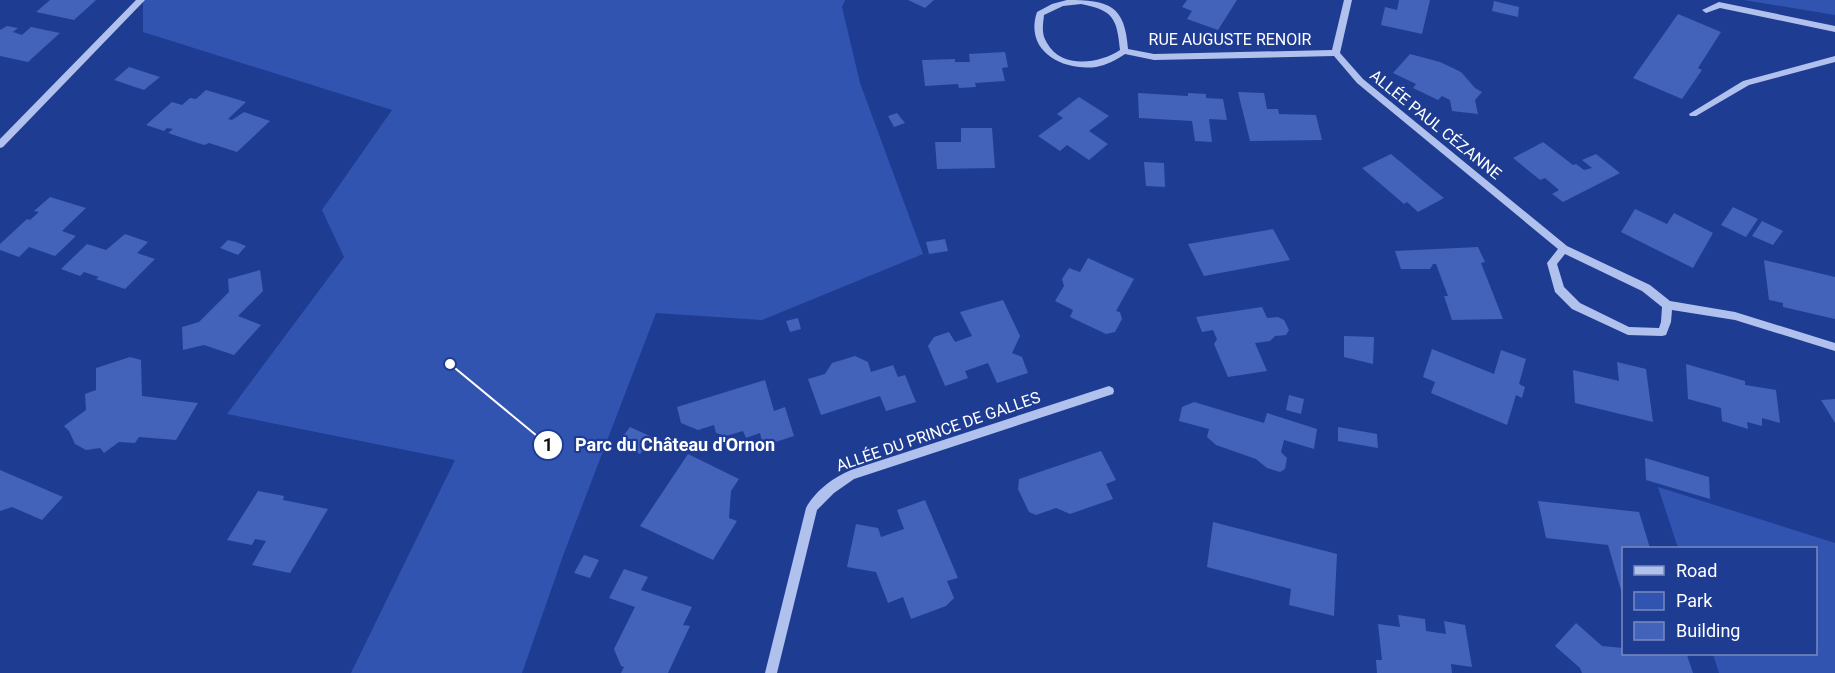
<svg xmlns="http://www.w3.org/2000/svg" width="1835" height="673" font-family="Roboto,sans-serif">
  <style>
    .green { fill: #3254b1 }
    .building { fill: #4362b9 }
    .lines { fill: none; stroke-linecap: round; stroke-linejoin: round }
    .minor { fill: #b1c1ee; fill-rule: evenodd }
    .labels { text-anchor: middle; stroke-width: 4.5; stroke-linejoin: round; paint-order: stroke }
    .street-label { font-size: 16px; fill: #fff; stroke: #1f3c93 }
    .leader { fill: none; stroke: #fff; stroke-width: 2 }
    .callout-dot { fill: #fff; stroke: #1f3c93; stroke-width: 2 }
    .mark-label { font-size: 18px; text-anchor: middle; font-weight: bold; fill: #111 }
    .callout-label { font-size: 18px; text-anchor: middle; font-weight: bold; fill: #fff; stroke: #1f3c93; stroke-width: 4.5; stroke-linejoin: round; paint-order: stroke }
  </style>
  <rect width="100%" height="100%" fill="#1f3c93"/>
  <path class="green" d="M 143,0 L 845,0 L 842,7 L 860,83 L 923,254 L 762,320 L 656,313 L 564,553 L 522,673 L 351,673 L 455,460 L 227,414 L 344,257 L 322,210 L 392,110 L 143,32 Z
    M 1744,0 L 1835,0 L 1835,15 Z
    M 1658,487 L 1835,543 L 1835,673 L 1719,673 L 1713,654 L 1816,654 L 1816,548 L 1678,548 Z"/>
  <path class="building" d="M 50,0 L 96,0 L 74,20 L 36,12 Z
    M 908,0 L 934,0 L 925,8 Z
    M 1187,0 L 1237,0 L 1218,30 L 1187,19 L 1192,11 L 1182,7 Z
    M 1399,0 L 1430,0 L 1422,34 L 1381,25 L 1385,7 L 1397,10 Z
    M 1494,1 L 1519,7 L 1518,17 L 1492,11 Z
    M 1678,14 L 1721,32 L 1698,68 L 1702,70 L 1682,99 L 1633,78 Z
    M 7,26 L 18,28 L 13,32 L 22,35 L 31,27 L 60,33 L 28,62 L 0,56 L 0,30 Z
    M 1005,52 L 1008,67 L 1002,68 L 1005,81 L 975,83 L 976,87 L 959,88 L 958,84 L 925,86 L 922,60 L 955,59 L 955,62 L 970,62 L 969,54 Z
    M 1410,54 L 1440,62 L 1461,72 L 1475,88 L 1482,92 L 1475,100 L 1478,114 L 1452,111 L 1450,100 L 1442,96 L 1438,100 L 1413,88 L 1416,84 L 1393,73 Z
    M 129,67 L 160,77 L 144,90 L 114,80 Z
    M 206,90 L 246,102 L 228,119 L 232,120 L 244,112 L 270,121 L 237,152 L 209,143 L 204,145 L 168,133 L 173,129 L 167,128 L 164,131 L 146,125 L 172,102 L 182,105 L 190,98 L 196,99 Z
    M 1238,92 L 1264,93 L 1267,109 L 1278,109 L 1279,114 L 1316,115 L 1322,140 L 1250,141 Z
    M 1138,93 L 1188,96 L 1188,93 L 1206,94 L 1206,98 L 1223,99 L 1227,120 L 1209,119 L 1212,142 L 1195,141 L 1192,121 L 1139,118 Z
    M 1079,97 L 1109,116 L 1089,131 L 1108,144 L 1089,160 L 1067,145 L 1060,151 L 1038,136 L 1063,118 L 1057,114 Z
    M 897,113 L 905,123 L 894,127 L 888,116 Z
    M 961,128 L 992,128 L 995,168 L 937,169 L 935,142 L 961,142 Z
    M 1543,142 L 1573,165 L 1576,164 L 1584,170 L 1592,168 L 1582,160 L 1596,154 L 1620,173 L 1563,202 L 1552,194 L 1559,190 L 1545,178 L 1540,180 L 1513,158 Z
    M 1391,154 L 1429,186 L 1444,198 L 1418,212 L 1407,202 L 1404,204 L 1362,168 Z
    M 1144,162 L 1164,163 L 1165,187 L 1146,186 Z
    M 50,197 L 86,208 L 62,231 L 76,236 L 55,256 L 29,247 L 19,257 L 0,250 L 0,244 L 27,219 L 30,220 L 39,212 L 34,211 Z
    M 1733,207 L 1758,219 L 1746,237 L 1721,225 Z
    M 1635,209 L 1667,224 L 1674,213 L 1713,233 L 1693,268 L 1621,232 Z
    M 1762,221 L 1783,231 L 1773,245 L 1752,236 Z
    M 1273,229 L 1290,260 L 1204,276 L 1188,244 Z
    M 125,234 L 148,242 L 137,253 L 155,259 L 125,289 L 96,279 L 99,277 L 84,272 L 80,276 L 61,269 L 87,244 L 106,250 Z
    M 945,239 L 948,251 L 929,254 L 926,242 Z
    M 228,240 L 236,242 L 246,246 L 238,255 L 220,248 Z
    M 1478,247 L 1485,262 L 1481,263 L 1503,319 L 1452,320 L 1444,296 L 1448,296 L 1436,264 L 1433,264 L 1430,269 L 1401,269 L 1395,251 Z
    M 1088,258 L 1134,279 L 1116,311 L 1120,312 L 1122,319 L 1115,332 L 1106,334 L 1070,317 L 1073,310 L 1055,301 L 1064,286 L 1062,279 L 1069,268 L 1080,272 Z
    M 1764,260 L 1835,277 L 1835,319 L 1783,307 L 1783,303 L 1769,300 Z
    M 260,270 L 263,291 L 238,316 L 261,325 L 234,355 L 204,345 L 183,350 L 182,327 L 199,322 L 229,292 L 228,279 Z
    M 1003,300 L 1020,336 L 1012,353 L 1022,357 L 1028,373 L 997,383 L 988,363 L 965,371 L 968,378 L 945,386 L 928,346 L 934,337 L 949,332 L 955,342 L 972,336 L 960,312 Z
    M 1262,307 L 1267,318 L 1278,317 L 1284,320 L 1289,330 L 1286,335 L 1275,336 L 1270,341 L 1255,343 L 1267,371 L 1228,377 L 1214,344 L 1217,339 L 1213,330 L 1202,332 L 1196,317 Z
    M 798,318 L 801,329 L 790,332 L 786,321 Z
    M 1344,336 L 1374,337 L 1373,364 L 1344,357 Z
    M 1432,349 L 1494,374 L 1501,350 L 1526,359 L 1519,384 L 1525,387 L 1522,398 L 1516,395 L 1507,425 L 1431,393 L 1435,382 L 1423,377 Z
    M 855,356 L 868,362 L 871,372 L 893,365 L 898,377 L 905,375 L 916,402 L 886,411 L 880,396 L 821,415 L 808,379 L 825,374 L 832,363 Z
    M 130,357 L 141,360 L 142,396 L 198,403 L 176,440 L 139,437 L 135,443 L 119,442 L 104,453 L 100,448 L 86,450 L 75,444 L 69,431 L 64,426 L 86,410 L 85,394 L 96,390 L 96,368 Z
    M 1617,362 L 1646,369 L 1653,422 L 1575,403 L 1573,370 L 1619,381 Z
    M 1686,364 L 1745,381 L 1745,385 L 1776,390 L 1780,423 L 1762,418 L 1762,426 L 1747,422 L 1748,429 L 1722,421 L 1721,408 L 1688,399 Z
    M 765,380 L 774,411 L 785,407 L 794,436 L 763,446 L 760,433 L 746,438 L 743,431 L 726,436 L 716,433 L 714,425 L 698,430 L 681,423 L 677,407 Z
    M 1289,395 L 1304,399 L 1301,414 L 1286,410 Z
    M 1835,399 L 1835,423 L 1821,400 Z
    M 1194,402 L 1264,423 L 1267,413 L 1317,429 L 1314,449 L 1284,440 L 1281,452 L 1287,458 L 1285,469 L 1280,472 L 1267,468 L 1256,459 L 1216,445 L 1207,437 L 1209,429 L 1179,421 L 1182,407 Z
    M 630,427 L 652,437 L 640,454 L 618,443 Z
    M 1338,427 L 1377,434 L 1378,448 L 1338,441 Z
    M 1101,451 L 1116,480 L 1106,484 L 1113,499 L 1070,514 L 1056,508 L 1036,515 L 1029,512 L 1018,489 L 1019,479 Z
    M 688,454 L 739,479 L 731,491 L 729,518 L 737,521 L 713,560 L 640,526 Z
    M 1645,458 L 1709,477 L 1710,499 L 1646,480 Z
    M 0,470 L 63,497 L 42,520 L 12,507 L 0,511 Z
    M 258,491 L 284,496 L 283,500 L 328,509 L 290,573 L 252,565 L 266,541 L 255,539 L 252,545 L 227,540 Z
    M 925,500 L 958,578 L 947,581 L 954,598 L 946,606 L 911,619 L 903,597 L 888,603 L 876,572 L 847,567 L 856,524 L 878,528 L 881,537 L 904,529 L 897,510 Z
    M 1538,501 L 1639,512 L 1650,548 L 1623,549 L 1623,597 L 1608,545 L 1546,538 Z
    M 1213,522 L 1337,554 L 1334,616 L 1289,605 L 1291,589 L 1207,567 Z
    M 584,555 L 599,560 L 590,578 L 574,573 Z
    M 624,569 L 648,577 L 641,590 L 692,607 L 683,625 L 690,626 L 668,673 L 621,673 L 624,667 L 621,666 L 614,649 L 635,607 L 609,598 Z
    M 1398,615 L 1425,619 L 1426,631 L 1446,634 L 1444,621 L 1465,625 L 1472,667 L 1451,664 L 1452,673 L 1377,673 L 1376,660 L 1382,660 L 1378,624 L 1400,627 Z
    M 1576,623 L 1602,646 L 1623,648 L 1623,654 L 1687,655 L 1693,673 L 1582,673 L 1580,668 L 1555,646 Z"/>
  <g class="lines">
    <path class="minor" d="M 136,0 L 145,0 L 3,147 L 0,148 L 0,139 Z
      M 1067,0 C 1109,0 1125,5 1128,49 L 1154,54 L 1332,50 L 1344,0 L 1352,0 L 1340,53 L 1363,79 L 1567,246 L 1650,285 L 1670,301 L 1735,312 L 1835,343 L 1835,351 L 1735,320 L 1672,310 L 1671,322 L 1666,335 L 1662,336 L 1628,335 L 1572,309 L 1555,292 L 1547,263 L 1558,249 L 1357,83 L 1334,56 L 1154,60 L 1125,54 C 1116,60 1107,65 1096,67 C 1062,71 1024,51 1037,12 L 1052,4 ZM 1081,4 C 1113,10 1117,18 1120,50 C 1099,64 1061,69 1047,43 C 1041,34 1043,25 1044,15 L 1063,6 ZM 1565,254 L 1642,291 L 1662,307 L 1661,322 L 1659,328 L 1629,327 L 1580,303 L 1564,287 L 1557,264 Z
      M 1719,2 L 1835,26 L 1835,32 L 1720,8 L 1706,13 L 1702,10 Z
      M 1835,56 L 1835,62 L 1749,85 L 1696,116 L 1690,116 L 1689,114 L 1743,81 Z
      M 1109,386 L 1113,388 L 1114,391 L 1113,394 L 854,479 L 834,493 L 817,510 L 777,673 L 765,673 L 806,508 C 815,491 834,477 851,470 Z"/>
  </g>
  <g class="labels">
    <g class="street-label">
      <text x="1230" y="45">RUE AUGUSTE RENOIR</text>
      <text transform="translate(1436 124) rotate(39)" y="6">ALLÉE PAUL CÉZANNE</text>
      <text transform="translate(938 431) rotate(-19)" y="6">ALLÉE DU PRINCE DE GALLES</text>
    </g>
  </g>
  <path class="leader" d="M450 364L548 445"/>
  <g class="callout-dot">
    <circle cx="450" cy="364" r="6"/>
    <circle cx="548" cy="445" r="15"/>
  </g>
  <g class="mark-label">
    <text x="548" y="451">1</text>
  </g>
  <g class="callout-label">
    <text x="675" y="451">Parc du Château d'Ornon</text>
  </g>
  <rect x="1622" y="547" width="195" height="108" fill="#1f3c93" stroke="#798abe" stroke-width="1.5"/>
  <rect x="1634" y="566" width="30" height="9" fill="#b1c1ee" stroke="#798abe" stroke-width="1.5"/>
  <text x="1676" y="577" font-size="18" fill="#ffffff">Road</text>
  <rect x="1634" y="592" width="30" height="18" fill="#3254b1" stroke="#798abe" stroke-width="1.5"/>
  <text x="1676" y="607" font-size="18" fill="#ffffff">Park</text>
  <rect x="1634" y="622" width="30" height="18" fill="#4362b9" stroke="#798abe" stroke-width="1.5"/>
  <text x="1676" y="637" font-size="18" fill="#ffffff">Building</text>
</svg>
